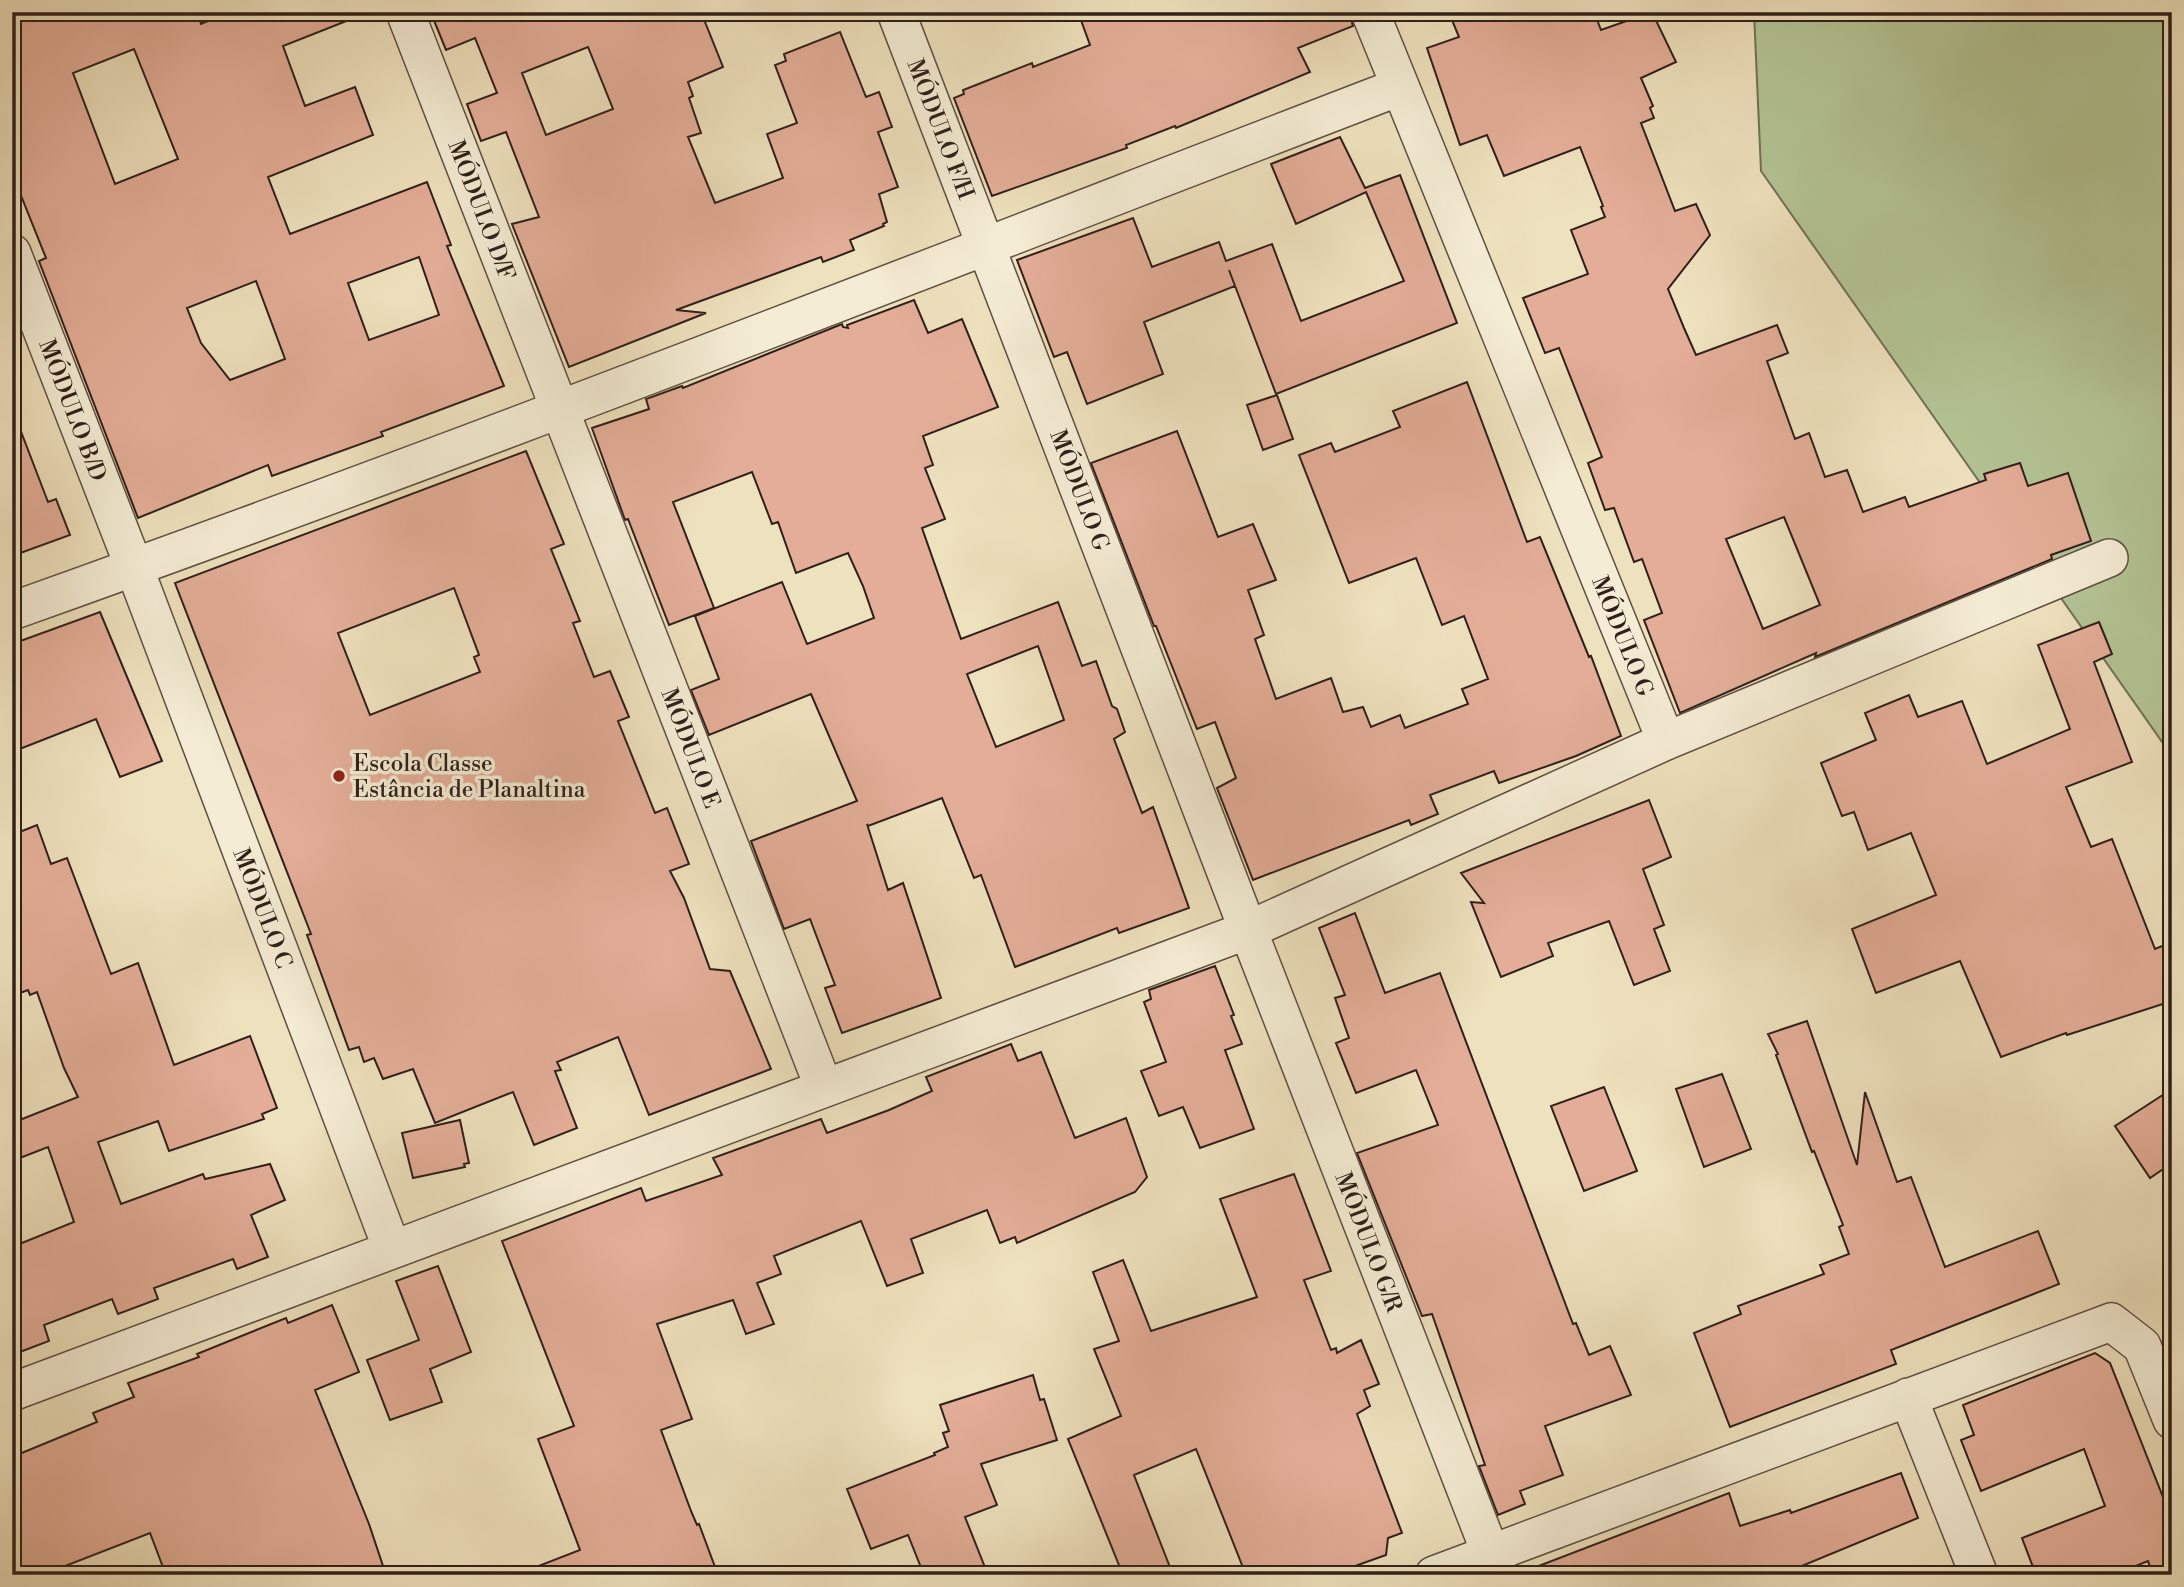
<svg xmlns="http://www.w3.org/2000/svg" width="2184" height="1587" font-family="'Libre Bodoni',serif">
  <style>
    .green { fill: #b4c495; stroke: #727258; stroke-width: 2 }
    .building { fill: #e3ad97; stroke: #2f201a; stroke-width: 2; fill-rule: evenodd }
    .lines { fill: none; stroke-linecap: round; stroke-linejoin: round }
    .street-casing { stroke: #5f5043; stroke-width: 40 }
    .street { stroke: #f4ecd4; stroke-width: 37 }
    .poi-dot { fill: #8f2418; stroke: #f4ecd4; stroke-width: 2.5 }
    .labels { text-anchor: middle; stroke-width: 7; stroke-linejoin: round; paint-order: stroke }
    .street-label { font-size: 23px; fill: #2f201a; stroke: #f4ecd4 }
    .poi-label { font-size: 23px; fill: #2f201a; stroke: #f4ecd4; text-anchor: start }
  </style>
  <rect width="100%" height="100%" fill="#eee1bd"/>
  <filter id="stains"><feTurbulence type="fractalNoise" baseFrequency=".00286" numOctaves="4"/><feColorMatrix values="0 0 0 0 .2 0 0 0 0 .09 0 0 0 0 .02 0 0 0 .5 -.17"/></filter>
  <radialGradient id="worn" r=".72"><stop offset=".6" stop-color="#630" stop-opacity="0"/><stop offset="1" stop-color="#630" stop-opacity=".3"/></radialGradient>
  <path class="green" d="M 1754,12 L 2172,12 L 2172,756 L 1761,171 Z"/>
  <path class="building" d="M 12,12 L 198,12 L 201,24 L 230,12 L 364,12 L 364,14 L 283,46 L 305,106 L 355,87 L 373,135 L 268,177 L 290,234 L 427,182 L 451,245 L 447,246 L 504,386 L 381,432 L 383,436 L 272,476 L 268,465 L 138,518 L 39,261 L 46,258 L 12,173 ZM 134,49 L 178,159 L 115,184 L 73,73 ZM 419,257 L 439,315 L 369,340 L 348,283 ZM 256,281 L 285,359 L 230,380 L 201,343 L 187,308 Z
    M 450,12 L 701,12 L 723,67 L 688,82 L 693,96 L 689,98 L 701,133 L 688,137 L 715,203 L 783,178 L 767,134 L 797,123 L 775,65 L 786,61 L 784,54 L 840,32 L 866,97 L 879,92 L 892,127 L 878,132 L 898,187 L 879,194 L 887,222 L 883,224 L 884,226 L 850,240 L 854,250 L 823,262 L 821,257 L 676,310 L 706,313 L 569,367 L 512,224 L 539,217 L 506,132 L 481,141 L 467,104 L 497,93 L 475,38 L 446,50 L 433,18 ZM 588,47 L 613,109 L 546,135 L 522,73 Z
    M 1078,12 L 1349,12 L 1353,26 L 1298,48 L 1310,72 L 1176,128 L 1175,126 L 1126,145 L 1127,148 L 992,196 L 954,98 L 964,94 L 963,90 L 976,85 L 1032,63 L 1033,67 L 1090,45 Z
    M 1472,12 L 1594,12 L 1601,30 L 1652,12 L 1676,62 L 1641,78 L 1653,106 L 1650,108 L 1654,118 L 1641,123 L 1675,211 L 1696,204 L 1710,235 L 1668,289 L 1684,328 L 1696,355 L 1777,325 L 1788,353 L 1767,361 L 1795,439 L 1809,433 L 1825,477 L 1847,470 L 1863,512 L 1905,497 L 1909,507 L 1986,480 L 1984,474 L 2020,463 L 2028,486 L 2068,473 L 2091,541 L 2051,555 L 2052,559 L 1815,657 L 1816,653 L 1680,713 L 1644,620 L 1662,613 L 1642,559 L 1634,562 L 1614,508 L 1605,510 L 1588,463 L 1602,457 L 1559,348 L 1545,353 L 1523,298 L 1588,274 L 1571,230 L 1605,217 L 1601,207 L 1603,206 L 1580,147 L 1504,176 L 1487,135 L 1460,145 L 1427,48 L 1459,37 L 1452,20 ZM 1784,517 L 1820,605 L 1763,629 L 1726,539 Z
    M 1340,137 L 1365,188 L 1400,175 L 1457,323 L 1276,394 L 1229,270 L 1235,286 L 1144,322 L 1163,374 L 1087,404 L 1067,352 L 1054,357 L 1017,260 L 1133,218 L 1152,267 L 1219,242 L 1226,261 L 1272,244 L 1301,321 L 1404,281 L 1366,192 L 1296,224 L 1271,164 Z
    M 914,300 L 928,333 L 962,319 L 998,407 L 923,436 L 933,465 L 925,468 L 945,519 L 922,528 L 961,639 L 1058,602 L 1082,666 L 1096,661 L 1112,706 L 1117,709 L 1125,732 L 1114,739 L 1142,813 L 1153,807 L 1189,908 L 1119,933 L 1117,928 L 1015,967 L 981,875 L 974,878 L 942,798 L 868,826 L 867,824 L 888,890 L 903,883 L 941,998 L 842,1033 L 825,988 L 835,985 L 810,919 L 784,929 L 751,841 L 857,801 L 811,694 L 709,735 L 691,690 L 719,679 L 695,616 L 782,582 L 807,644 L 874,618 L 863,586 L 848,553 L 796,573 L 778,522 L 772,524 L 752,472 L 673,502 L 714,608 L 669,625 L 628,519 L 625,520 L 592,428 L 649,409 L 646,399 L 682,386 L 683,388 L 842,324 L 843,327 L 848,328 L 847,325 ZM 1038,646 L 1064,720 L 996,747 L 967,674 Z
    M 1467,382 L 1527,542 L 1540,537 L 1589,657 L 1591,656 L 1621,736 L 1576,756 L 1499,783 L 1494,771 L 1430,795 L 1438,814 L 1411,825 L 1409,820 L 1253,880 L 1217,788 L 1236,778 L 1215,722 L 1197,729 L 1156,626 L 1154,626 L 1091,463 L 1177,431 L 1218,537 L 1253,524 L 1276,580 L 1248,590 L 1264,635 L 1255,639 L 1276,699 L 1331,678 L 1343,712 L 1363,707 L 1371,727 L 1400,715 L 1405,728 L 1468,704 L 1462,689 L 1488,679 L 1464,616 L 1442,625 L 1416,558 L 1349,583 L 1299,455 L 1331,443 L 1335,452 L 1400,427 L 1393,411 Z
    M 1277,395 L 1293,439 L 1263,450 L 1247,405 Z
    M 12,416 L 15,416 L 48,502 L 56,499 L 70,535 L 12,556 Z
    M 526,451 L 564,544 L 551,549 L 580,621 L 573,623 L 594,677 L 610,671 L 629,717 L 618,721 L 655,813 L 667,808 L 689,864 L 670,871 L 684,898 L 710,969 L 730,971 L 771,1069 L 649,1115 L 618,1037 L 557,1062 L 561,1070 L 555,1071 L 577,1128 L 534,1145 L 513,1092 L 435,1123 L 413,1069 L 383,1079 L 374,1058 L 364,1062 L 359,1047 L 349,1050 L 307,935 L 311,934 L 175,583 ZM 454,588 L 479,655 L 474,657 L 480,672 L 370,715 L 338,633 Z
    M 100,612 L 162,761 L 120,777 L 96,719 L 12,752 L 12,644 Z
    M 2099,622 L 2112,654 L 2094,662 L 2132,762 L 2066,787 L 2091,847 L 2112,839 L 2155,949 L 2172,942 L 2172,1001 L 2067,1035 L 2066,1033 L 2001,1057 L 1960,961 L 1876,993 L 1852,929 L 1936,895 L 1911,833 L 1868,850 L 1854,812 L 1842,816 L 1821,763 L 1876,740 L 1865,713 L 1909,695 L 1918,717 L 1962,701 L 1987,764 L 2070,729 L 2038,645 Z
    M 1649,800 L 1671,857 L 1643,869 L 1664,925 L 1654,929 L 1670,971 L 1634,985 L 1609,921 L 1548,943 L 1553,956 L 1501,977 L 1471,902 L 1484,903 L 1461,873 Z
    M 37,825 L 51,864 L 67,858 L 111,974 L 138,963 L 174,1065 L 250,1036 L 277,1108 L 262,1114 L 264,1119 L 169,1151 L 158,1121 L 98,1142 L 121,1204 L 203,1174 L 205,1179 L 270,1164 L 285,1200 L 251,1215 L 268,1257 L 237,1269 L 233,1259 L 154,1288 L 158,1299 L 118,1314 L 112,1299 L 44,1325 L 49,1341 L 12,1355 L 12,1247 L 74,1222 L 48,1147 L 12,1161 L 12,1123 L 78,1097 L 64,1068 L 37,992 L 30,995 L 28,990 L 12,996 L 12,835 Z
    M 1355,913 L 1385,993 L 1440,973 L 1573,1324 L 1576,1323 L 1589,1355 L 1610,1346 L 1631,1395 L 1545,1426 L 1563,1475 L 1520,1491 L 1525,1504 L 1498,1515 L 1479,1466 L 1485,1465 L 1432,1314 L 1422,1316 L 1357,1153 L 1438,1125 L 1416,1070 L 1356,1093 L 1336,1043 L 1349,1038 L 1335,998 L 1345,995 L 1319,928 Z
    M 1215,966 L 1234,1015 L 1231,1016 L 1242,1044 L 1225,1050 L 1254,1129 L 1200,1148 L 1183,1107 L 1159,1116 L 1141,1071 L 1166,1062 L 1144,1002 L 1151,999 L 1149,990 Z
    M 1807,1021 L 1857,1165 L 1865,1092 L 1897,1182 L 1911,1177 L 1945,1267 L 2038,1231 L 2059,1284 L 1891,1350 L 1896,1364 L 1730,1427 L 1694,1333 L 1741,1314 L 1738,1306 L 1824,1274 L 1820,1265 L 1849,1254 L 1839,1227 L 1843,1225 L 1814,1151 L 1812,1152 L 1776,1055 L 1778,1054 L 1768,1034 Z
    M 1011,1044 L 1018,1061 L 1041,1052 L 1075,1138 L 1126,1118 L 1147,1177 L 1135,1192 L 1017,1243 L 1015,1237 L 1000,1243 L 987,1210 L 911,1239 L 923,1273 L 887,1286 L 861,1221 L 774,1256 L 781,1274 L 757,1283 L 774,1324 L 746,1334 L 733,1300 L 657,1324 L 692,1419 L 661,1430 L 691,1511 L 697,1525 L 699,1524 L 718,1575 L 524,1575 L 523,1572 L 580,1550 L 538,1439 L 574,1426 L 502,1241 L 641,1188 L 646,1201 L 722,1175 L 713,1158 L 821,1119 L 827,1133 L 889,1110 L 932,1091 L 926,1077 Z
    M 1722,1074 L 1751,1149 L 1704,1167 L 1676,1089 Z
    M 1604,1087 L 1637,1171 L 1584,1191 L 1551,1106 Z
    M 2172,1089 L 2172,1163 L 2150,1178 L 2115,1126 Z
    M 460,1120 L 469,1163 L 464,1164 L 465,1167 L 413,1178 L 402,1133 Z
    M 1294,1174 L 1331,1271 L 1304,1280 L 1331,1350 L 1336,1348 L 1337,1353 L 1361,1340 L 1379,1384 L 1364,1390 L 1370,1406 L 1357,1414 L 1402,1533 L 1388,1538 L 1386,1555 L 1330,1575 L 1246,1575 L 1196,1449 L 1134,1475 L 1173,1575 L 1123,1575 L 1068,1439 L 1121,1416 L 1094,1349 L 1119,1341 L 1093,1272 L 1123,1260 L 1151,1331 L 1257,1297 L 1220,1199 Z
    M 438,1266 L 471,1352 L 430,1369 L 442,1402 L 390,1420 L 367,1360 L 419,1340 L 396,1281 Z
    M 332,1305 L 359,1372 L 315,1390 L 369,1524 L 386,1575 L 166,1575 L 150,1533 L 65,1566 L 69,1575 L 23,1575 L 12,1546 L 12,1457 L 97,1422 L 93,1413 L 134,1397 L 128,1383 L 199,1357 L 197,1354 L 286,1318 L 288,1323 Z
    M 2095,1353 L 2110,1363 L 2172,1520 L 2172,1575 L 2153,1575 L 2148,1561 L 2113,1575 L 2036,1575 L 2022,1538 L 2105,1506 L 2084,1449 L 1981,1491 L 1961,1440 L 1974,1435 L 1963,1405 Z
    M 1033,1375 L 1040,1400 L 1044,1399 L 1057,1440 L 981,1464 L 997,1505 L 965,1517 L 988,1575 L 924,1575 L 908,1535 L 871,1549 L 847,1489 L 935,1455 L 934,1453 L 948,1447 L 943,1433 L 949,1431 L 940,1405 Z
    M 1901,1473 L 1918,1518 L 1780,1575 L 1523,1575 L 1523,1572 L 1729,1493 L 1740,1526 L 1790,1510 L 1791,1513 Z"/>
  <g class="lines">
    <defs>
      <path id="street" d="M 405,12 L 824,1088
        M 896,12 L 1248,930 L 1499,1575
        M 1370,12 L 1666,741
        M 12,253 L 134,567 L 392,1249
        M 12,611 C 478,445 938,264 1399,87
        M 12,1392 L 1248,930 L 1666,741 L 2109,558
        M 1908,1397 L 1979,1575
        M 1434,1575 L 2111,1322 L 2142,1346 L 2172,1420"/>
    </defs>
    <use href="#street" class="street-casing"/>
    <use href="#street" class="street"/>
  </g>
  <circle class="poi-dot" cx="339" cy="776" r="7"/>
  <g class="labels">
    <g class="street-label">
      <text transform="translate(941 129) rotate(69)" y="8">MÓDULO F/H</text>
      <text transform="translate(482 210) rotate(69)" y="8">MÓDULO D/F</text>
      <text transform="translate(73 410) rotate(69)" y="8">MÓDULO B/D</text>
      <text transform="translate(1080 490) rotate(69)" y="8">MÓDULO G</text>
      <text transform="translate(1623 636) rotate(68)" y="8">MÓDULO G</text>
      <text transform="translate(691 748) rotate(69)" y="8">MÓDULO E</text>
      <text transform="translate(263 908) rotate(69)" y="8">MÓDULO C</text>
      <text transform="translate(1369 1242) rotate(69)" y="8">MÓDULO G/R</text>
    </g>
    <g class="poi-label">
      <text x="353" y="771">Escola Classe<tspan x="353" dy="26">Estância de Planaltina</tspan></text>
    </g>
  </g>
  <rect width="2184" height="1587" fill="none" stroke="#eee1bd" stroke-width="42"/>
  <rect x="14" y="14" width="2156" height="1559" fill="none" stroke="#2f201a" stroke-width="3.5"/>
  <rect x="21" y="21" width="2142" height="1545" fill="none" stroke="#2f201a" stroke-width="2"/>
  <rect width="100%" height="100%" filter="url(#stains)"/>
  <rect width="100%" height="100%" fill="url(#worn)"/>
</svg>
